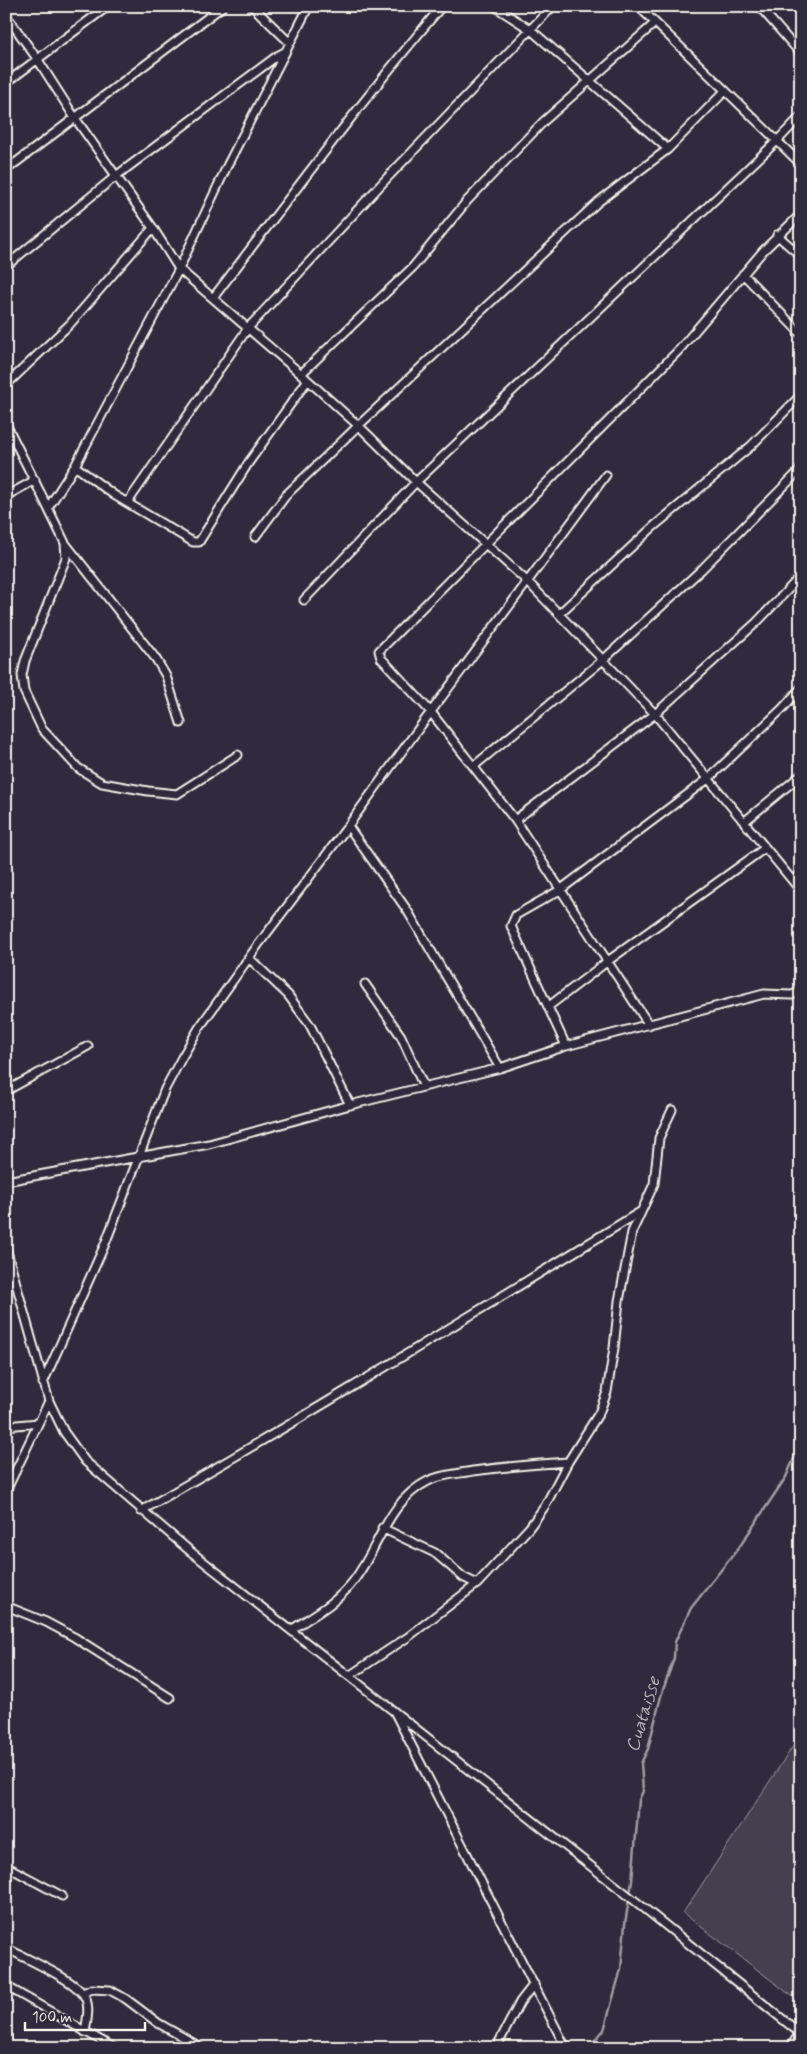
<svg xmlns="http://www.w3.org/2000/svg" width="807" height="2054" font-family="Mynerve,sans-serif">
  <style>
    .green { fill: #454050; stroke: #9c989c }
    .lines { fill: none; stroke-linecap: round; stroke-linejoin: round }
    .stream { stroke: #a19ea0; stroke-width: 2.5 }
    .minor-casing { stroke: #f4f1e8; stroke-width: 11 }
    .minor { stroke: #2f2a3d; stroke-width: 7 }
    .labels { text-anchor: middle; stroke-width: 4.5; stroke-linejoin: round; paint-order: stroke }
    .water-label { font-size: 19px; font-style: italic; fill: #b6b2b2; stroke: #2f2a3d }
  </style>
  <rect width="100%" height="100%" fill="#2f2a3d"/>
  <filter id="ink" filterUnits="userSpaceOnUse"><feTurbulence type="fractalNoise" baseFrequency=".02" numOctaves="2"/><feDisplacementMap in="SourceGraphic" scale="10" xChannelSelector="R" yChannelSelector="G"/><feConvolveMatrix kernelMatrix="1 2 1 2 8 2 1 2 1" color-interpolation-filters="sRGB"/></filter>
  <g filter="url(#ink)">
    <path class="green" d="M 801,1734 L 801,2003 L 683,1913 Z"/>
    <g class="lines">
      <path class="stream" d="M 583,2048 L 594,2041 L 604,2030 L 621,1969 L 625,1924 L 632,1881 L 639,1800 L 643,1791 L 641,1763 L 648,1749 L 661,1696 L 674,1658 L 675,1642 L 691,1608 L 740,1546 L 786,1477 L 801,1442"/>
      <defs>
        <path id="minor" d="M 252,6 L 290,43
          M 494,6 L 531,30 L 668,149
          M 638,6 L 801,164
          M 759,6 L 801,54
          M 6,15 L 38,60 L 75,118 L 153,228 L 179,269 L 301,374 L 362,429 L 416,482 L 528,582 L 655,714 L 801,891
          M 6,83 L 108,6
          M 6,170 L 223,6
          M 777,235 L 801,256
          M 6,266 L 116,176 L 277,56 L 285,52
          M 743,274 L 801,334
          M 213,298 C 288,200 362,100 442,6
          M 301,374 L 413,267 L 467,201 L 544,121 L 655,23
          M 6,385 L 70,324 L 153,228
          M 6,424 L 48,508 L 75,466 L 179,269 L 228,164 L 309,6
          M 75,466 L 114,495 L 193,542 L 199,542 L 249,462 L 307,381
          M 6,496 L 35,480
          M 128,502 L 248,328 L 388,177 L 553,6
          M 48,508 L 65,543 L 66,558 L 25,661 L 22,675 L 24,691 L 42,729 L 78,768 L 102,783 L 148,791 L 177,794 L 238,755
          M 255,537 L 287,494 L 358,426 L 598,202 L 668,149 L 724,92
          M 65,543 L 156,659 L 166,676 L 181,723
          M 304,600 L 416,482 L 777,141 L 801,116
          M 559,614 L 653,527 L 751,446 L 801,395
          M 474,766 L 603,660 L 702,569 L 801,469
          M 515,820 L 655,714 L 757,622 L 801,576
          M 744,822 L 801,775
          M 793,881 L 801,874
          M 249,958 L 288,995 L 310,1025 L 350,1105
          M 365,984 L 401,1036 L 424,1087
          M 549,1006 L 612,958 L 765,848
          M 649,1025 L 515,820 L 430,711 L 381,658 L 379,651 L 679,350 L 763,251 L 801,214
          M 566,1046 L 511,926 L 516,915 L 560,890 L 708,779 L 782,709 L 801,688
          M 500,1068 L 407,910 L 348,826 C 432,708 520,593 606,475
          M 6,1091 L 88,1046
          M 6,1181 L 209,1144 L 350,1105 L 500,1068 L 566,1046 L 764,994 L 792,995 L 801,991
          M 6,1248 L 49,1401 L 64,1432 L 85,1461 L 190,1551 L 644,1908 L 801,2034
          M 43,1383 L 105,1244 L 165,1089 L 181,1059 L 199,1028 L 258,945 L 348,826
          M 6,1426 L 38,1423
          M 6,1491 L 49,1401
          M 141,1511 C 309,1415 474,1313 640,1212
          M 382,1528 L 435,1553 L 463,1577 L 477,1584
          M 6,1606 L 46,1622 L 74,1637 L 170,1698
          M 291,1630 C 312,1616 335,1604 351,1584 C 378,1552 386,1502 428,1481 C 442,1474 458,1474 473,1471 C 504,1467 536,1464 568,1462
          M 349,1676 L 408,1637 L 477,1584 L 529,1528 L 545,1506 L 568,1462 L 599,1413 L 607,1392 L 614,1348 L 619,1301 L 632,1232 L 654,1184 L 659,1138 L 672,1110
          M 395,1713 L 566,2048
          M 6,1866 L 62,1896
          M 6,1948 C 25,1958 71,1978 83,1994 C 91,2004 87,2020 85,2032
          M 6,1986 L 114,2048
          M 83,1993 L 92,1989 L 110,1990 L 126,1999 L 158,2023 L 202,2048
          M 496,2048 L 520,2002 L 534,1984
          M 790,2048 L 800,2033"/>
      </defs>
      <use href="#minor" class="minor-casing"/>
      <use href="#minor" class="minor"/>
    </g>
  </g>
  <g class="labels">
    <g class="water-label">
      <text transform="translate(642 1714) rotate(-73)" y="7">Cuataisse</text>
    </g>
  </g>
  <rect width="807" height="2054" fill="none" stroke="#2f2a3d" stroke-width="25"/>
  <rect x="12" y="12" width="782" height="2029" fill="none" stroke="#f4f1e8" stroke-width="2" filter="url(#ink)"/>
  <path d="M25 2022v8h120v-8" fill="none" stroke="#f4f1e8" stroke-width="2.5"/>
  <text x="32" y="2022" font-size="15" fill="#f4f1e8" stroke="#2f2a3d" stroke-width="4" paint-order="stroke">100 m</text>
</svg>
